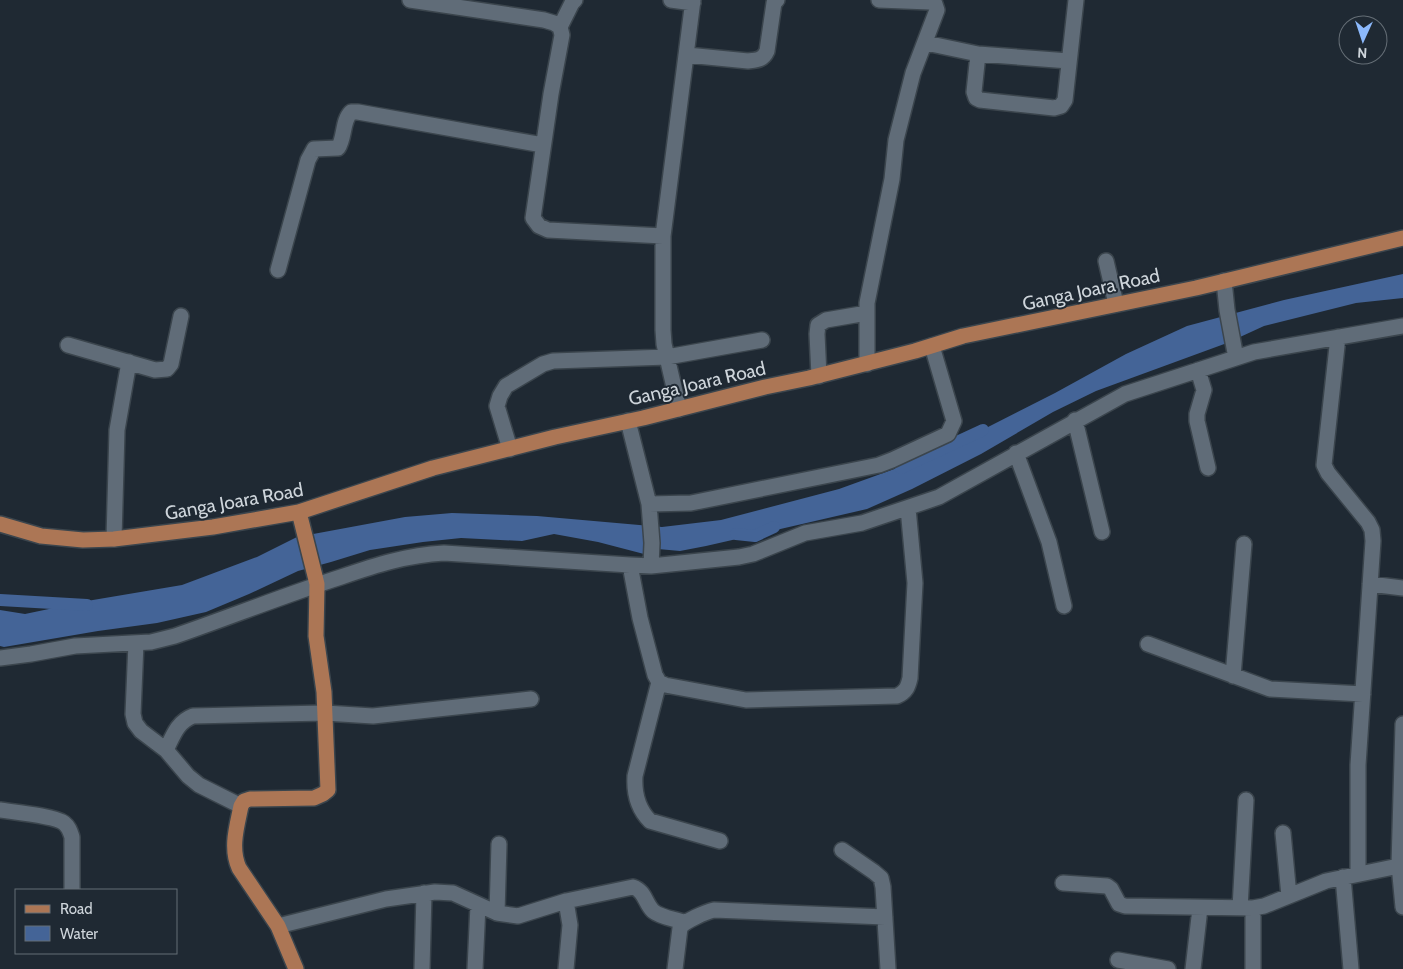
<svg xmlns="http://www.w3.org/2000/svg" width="1403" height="969" font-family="Cabin,sans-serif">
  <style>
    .water { fill: #446497 }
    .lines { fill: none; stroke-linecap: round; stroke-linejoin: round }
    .canal { stroke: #446497; stroke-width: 12 }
    .minor-casing { stroke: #3b454d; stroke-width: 18 }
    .major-casing { stroke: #3b454d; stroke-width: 18 }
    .minor { stroke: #606c78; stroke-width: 15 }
    .major { stroke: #ac7655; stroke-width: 15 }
    .labels { text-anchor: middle; stroke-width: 4; stroke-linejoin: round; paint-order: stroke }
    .street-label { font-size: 19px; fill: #ced5db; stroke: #1f2933 }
  </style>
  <rect width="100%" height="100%" fill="#1f2933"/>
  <path class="water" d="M 1403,274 L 1403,298 L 1356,303 L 1264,326 L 1227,343 L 1096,391 L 1053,412 L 981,454 L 912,489 L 867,509 L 706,546 L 680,551 L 658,549 L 644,554 L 598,542 L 554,534 L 522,541 L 461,538 L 423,542 L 370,550 L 331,562 L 298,571 L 249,594 L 206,612 L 157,623 L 98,631 L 4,647 L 0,646 L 0,610 L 25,614 L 87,601 L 182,585 L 257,557 L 297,537 L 405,517 L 452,513 L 537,516 L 662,527 L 721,520 L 839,489 L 933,455 L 1055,393 L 1126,354 L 1187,326 L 1284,300 Z"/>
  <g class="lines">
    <path class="canal" d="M 901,468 L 983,430
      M 736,534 L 755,536 L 774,527
      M 0,600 L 87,605"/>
    <defs>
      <path id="minor" d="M 410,0 L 544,20 L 554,23 L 560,27 L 562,35 L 551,94 L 533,218 L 539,226 L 548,230 L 663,236
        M 671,0 L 693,3
        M 560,27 L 572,3 L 575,0
        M 926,43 L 978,54 L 1069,61
        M 978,54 L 974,92 L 976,98 L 980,100 L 1054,108 L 1061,106 L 1065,100 L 1076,0
        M 687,55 L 748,61 C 757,60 763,60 767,51 L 774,3 L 777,0
        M 1106,261 L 1116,304
        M 278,270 L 308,160 L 314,149 L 338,148 C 345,138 342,121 351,112 L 358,112 L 543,145
        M 1224,281 L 1227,310 L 1236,358
        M 1338,337 L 1324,465 L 1328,473 L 1368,522 L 1372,530 L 1373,541 L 1358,765 L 1358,874
        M 68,345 L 155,370 L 167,369 L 171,364 L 181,316
        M 867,364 L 867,303 L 892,179 L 896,140 L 913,73 L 937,10 L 935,4 L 930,2 L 879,0
        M 1198,370 L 1204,390 L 1197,414 L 1197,421 L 1208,468
        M 819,376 L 817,334 L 818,325 L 826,320 L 867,313
        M 679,409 L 664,344 L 663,330 L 663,236 L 693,0
        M 1075,420 L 1102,532
        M 628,421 L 649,504 L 652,543 L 651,566
        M 510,449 L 497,406 L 500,396 L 506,386 L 543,364 L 553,361 L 667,357 L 762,340
        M 1016,453 L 1049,542 L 1064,606
        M 649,504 L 691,503 L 879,465 L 892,460 L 948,434 L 954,421 L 932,346
        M 114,539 L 117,430 L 129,362
        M 630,565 L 640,618 L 655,675 L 659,682 L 665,685 L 746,700 L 897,696 C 906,692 908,687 910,678 L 915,583 L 908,508
        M 1370,584 L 1403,588
        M 136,643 L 133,714 L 135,723 L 141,731 L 166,750 L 188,776 L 199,785 L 241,806
        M 1148,644 L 1270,689 L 1363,694
        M 0,658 L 31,654 L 75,646 L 151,642 L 175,636 C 230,617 285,595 341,577 C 376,565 407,555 444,553 L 630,565 L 651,566 L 739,557 L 753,554 L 805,533 L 862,523 L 939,497 L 1125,394 L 1254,352 L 1403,326
        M 1233,676 L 1244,544
        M 659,682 L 635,776 C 634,792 638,809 650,821 L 720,841
        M 1403,724 L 1399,865 L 1403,907
        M 166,750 C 173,736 177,722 193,716 L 325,713 L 373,716 L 531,699
        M 0,810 C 13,812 55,816 64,823 C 69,827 70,831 72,837 L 72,890
        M 1283,833 L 1289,896
        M 842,850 L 874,872 L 881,878 L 883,887 L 888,969
        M 1343,877 L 1351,969
        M 1063,883 L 1107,886 L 1111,889 L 1119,904 L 1125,906 L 1253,908 L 1264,906 L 1326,881 L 1403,865
        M 566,901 L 570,925 L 566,969
        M 1240,908 L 1246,800
        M 497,913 L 499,844
        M 278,926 L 386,899 L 435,892 L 453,893 L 497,913 L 518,916 L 566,901 L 633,887 C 645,891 645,903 653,911 C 660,917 674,919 683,922
        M 1118,960 L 1168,969
        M 422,969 L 424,893
        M 475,969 L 478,905
        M 675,969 L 680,928 C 684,921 706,912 714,910 L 885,917
        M 1193,969 L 1200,908
        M 1253,969 L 1253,908"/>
      <path id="major" d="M 0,524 L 41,536 L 83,540 L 114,539 L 213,527 L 299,512 L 433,468 L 555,437 L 643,418 L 765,387 L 809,378 L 915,351 L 963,336 L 1196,288 L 1403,238
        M 296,969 L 278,926 L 239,868 C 230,848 237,826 241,806 L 244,801 L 250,799 L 314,798 L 323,794 L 328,790 L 324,692 L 316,636 L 317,584 L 299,512"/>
    </defs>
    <use href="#minor" class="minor-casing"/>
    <use href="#major" class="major-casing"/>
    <use href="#minor" class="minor"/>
    <use href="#major" class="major"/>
  </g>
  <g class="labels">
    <g class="street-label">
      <text transform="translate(1091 289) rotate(-12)" y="7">Ganga Joara Road</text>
      <text transform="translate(697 383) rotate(-13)" y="7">Ganga Joara Road</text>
      <text transform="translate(234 501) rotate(-10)" y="7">Ganga Joara Road</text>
    </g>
  </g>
  <rect x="15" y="889" width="162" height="65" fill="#1f2933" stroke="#656e76"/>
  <rect x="25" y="905" width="25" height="8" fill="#ac7655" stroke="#656e76"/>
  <text x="60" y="914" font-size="15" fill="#ced5db">Road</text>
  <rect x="25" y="926" width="25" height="15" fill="#446497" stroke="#656e76"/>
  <text x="60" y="939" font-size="15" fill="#ced5db">Water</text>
  <g transform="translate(1363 40) rotate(183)"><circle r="24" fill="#1f2933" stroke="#656e76"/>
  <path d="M0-4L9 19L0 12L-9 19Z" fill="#8cb9fc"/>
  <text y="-8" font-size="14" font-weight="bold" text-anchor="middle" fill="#ced5db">N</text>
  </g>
</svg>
